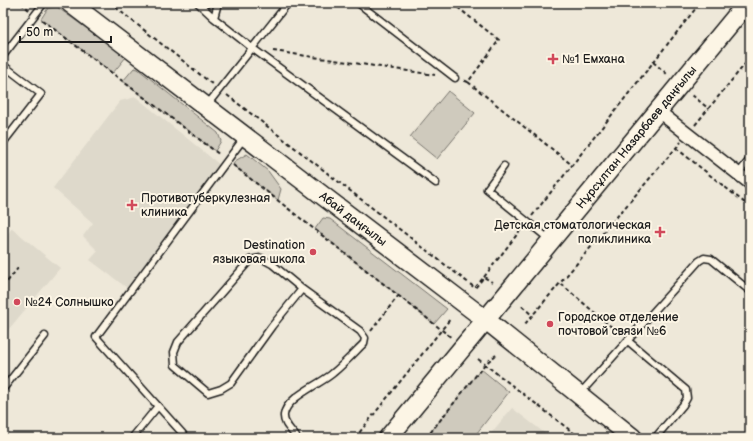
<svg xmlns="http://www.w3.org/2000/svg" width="753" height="441" font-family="'Balsamiq Sans',sans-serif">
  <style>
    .built { fill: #ded9cb }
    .green { fill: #cfcabd; stroke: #76736c }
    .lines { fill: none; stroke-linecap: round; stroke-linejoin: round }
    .service-casing { stroke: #1c1c1c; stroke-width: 9 }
    .minor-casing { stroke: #1c1c1c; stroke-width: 15 }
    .secondary-casing { stroke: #1c1c1c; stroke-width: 21 }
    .path { stroke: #1c1c1c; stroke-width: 2; stroke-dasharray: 4 3; stroke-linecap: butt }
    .service { stroke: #fcf5e5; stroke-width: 6 }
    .minor { stroke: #fcf5e5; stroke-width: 12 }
    .secondary { stroke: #fcf5e5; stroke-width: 18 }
    .poi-dot { fill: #d1495b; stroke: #fcf5e5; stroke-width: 1.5 }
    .labels { text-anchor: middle; stroke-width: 4; stroke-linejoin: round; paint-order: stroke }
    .poi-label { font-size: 12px; fill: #1c1c1c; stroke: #fcf5e5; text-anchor: start }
    .street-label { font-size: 12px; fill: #1c1c1c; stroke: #fcf5e5 }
  </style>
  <rect width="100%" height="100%" fill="#eee8d9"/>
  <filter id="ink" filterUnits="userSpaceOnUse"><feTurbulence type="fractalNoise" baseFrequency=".025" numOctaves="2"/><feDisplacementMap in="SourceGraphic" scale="8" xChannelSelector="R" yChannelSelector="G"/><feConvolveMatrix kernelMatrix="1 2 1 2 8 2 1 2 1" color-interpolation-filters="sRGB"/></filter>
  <g filter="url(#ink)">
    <path class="built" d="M 136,97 L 220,165 L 143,270 L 127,288 L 90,260 L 98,251 L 83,236 L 93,223 L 53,188 L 120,101 Z
      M 12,228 L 60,268 L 3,336 L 3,240 Z
      M 512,408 L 551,438 L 487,438 Z"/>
    <path class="green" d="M 57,7 L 126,57 L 113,73 L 41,19 L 48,8 Z
      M 134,68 L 138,69 L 218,133 L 221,141 L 215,151 L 123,81 Z
      M 448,91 L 475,113 L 437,159 L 410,137 Z
      M 247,154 L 268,171 L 281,189 L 278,200 L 233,165 L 235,161 Z
      M 323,218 L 330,219 L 447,309 L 434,324 L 315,229 Z
      M 481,369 L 509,392 L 473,438 L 426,438 Z"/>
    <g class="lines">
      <defs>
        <path id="service" d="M 198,3 L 214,18 L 252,48 L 436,183
          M 358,3 L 455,78
          M 214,18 L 218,3
          M 3,56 L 44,3
          M 3,65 L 41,94 L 3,143
          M 207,105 L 288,3
          M 504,166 L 487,189 L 550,240
          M 738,174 L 750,159
          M 628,341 L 686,390 L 687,398 L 683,405 L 655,438
          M 585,388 L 699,261 L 704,258 L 711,259 L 750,291
          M 3,389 L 45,336
          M 183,434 L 96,337 L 244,138
          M 132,438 L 158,406
          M 297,438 C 293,431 283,425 284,415 C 286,397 321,384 333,373 C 344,364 354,353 364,343 L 365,338 L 360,331 L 302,289 L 272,264 L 261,258 L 250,260 L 178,342 L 174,352 L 175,365 L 208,393 L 221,389 L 231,383 L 272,326 L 302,289"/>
        <path id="minor" d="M 658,111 L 750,183"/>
        <g id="secondary">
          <path id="s1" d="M 70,3 L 486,320 L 633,438"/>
          <path id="s2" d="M 388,438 L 747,3"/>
        </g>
      </defs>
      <use href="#service" class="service-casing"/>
      <use href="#minor" class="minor-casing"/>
      <use href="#secondary" class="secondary-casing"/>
      <path class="path" d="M 21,3 L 29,10
        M 110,3 L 212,84
        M 452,3 L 499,40 L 468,82 L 463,80
        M 42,20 L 220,155
        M 273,51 L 435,75
        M 653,62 L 667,74
        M 468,82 L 572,165
        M 227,95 L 475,288 L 484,277 L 492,282
        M 692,95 L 709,109
        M 695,125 L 750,58
        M 676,148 L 750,207
        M 233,165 L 452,338
        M 532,216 L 700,3
        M 484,277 L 522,228
        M 561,284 L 621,335
        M 3,287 L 18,268
        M 522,306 L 533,316
        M 525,324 L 681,142
        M 371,331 L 398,296
        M 478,359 L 580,438
        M 355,438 L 451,318
        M 426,438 L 485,364 L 496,355"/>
      <use href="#service" class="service"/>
      <use href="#minor" class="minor"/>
      <use href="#secondary" class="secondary"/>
    </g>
  </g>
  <g class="poi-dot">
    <path d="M551 53h4v4h4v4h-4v4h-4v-4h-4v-4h4z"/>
    <path d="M130 199h4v4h4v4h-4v4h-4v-4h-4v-4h4z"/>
    <path d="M658 226h4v4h4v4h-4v4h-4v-4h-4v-4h4z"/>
    <circle cx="313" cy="252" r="4"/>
    <circle cx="17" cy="302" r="4"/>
    <circle cx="550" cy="324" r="4"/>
  </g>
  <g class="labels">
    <g class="poi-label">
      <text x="562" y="63">№1 Емхана</text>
      <text x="141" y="202">Противотуберкулезная<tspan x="141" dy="14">клиника</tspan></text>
      <text x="651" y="229" text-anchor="end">Детская стоматологическая<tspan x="651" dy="14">поликлиника</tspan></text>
      <text x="305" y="249" text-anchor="end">Destination<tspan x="305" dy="14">языковая школа</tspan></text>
      <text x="25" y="306">№24 Солнышко</text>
      <text x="558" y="321">Городское отделение<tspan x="558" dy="14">почтовой связи №6</tspan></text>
    </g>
    <g class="street-label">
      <text dy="4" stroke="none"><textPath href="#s2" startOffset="390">Нұрсұлтан Назарбаев даңғылы</textPath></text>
      <text dy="4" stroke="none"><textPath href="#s1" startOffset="356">Абай даңғылы</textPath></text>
    </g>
  </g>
  <rect width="753" height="441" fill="none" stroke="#fcf5e5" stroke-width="16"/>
  <rect x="8" y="8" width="737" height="425" fill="none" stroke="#1c1c1c" stroke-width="1.5" filter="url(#ink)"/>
  <path d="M20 36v6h91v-6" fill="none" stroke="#1c1c1c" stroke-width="2"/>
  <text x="26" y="36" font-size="12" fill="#1c1c1c" stroke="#fcf5e5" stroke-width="3" paint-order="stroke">50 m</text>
</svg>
